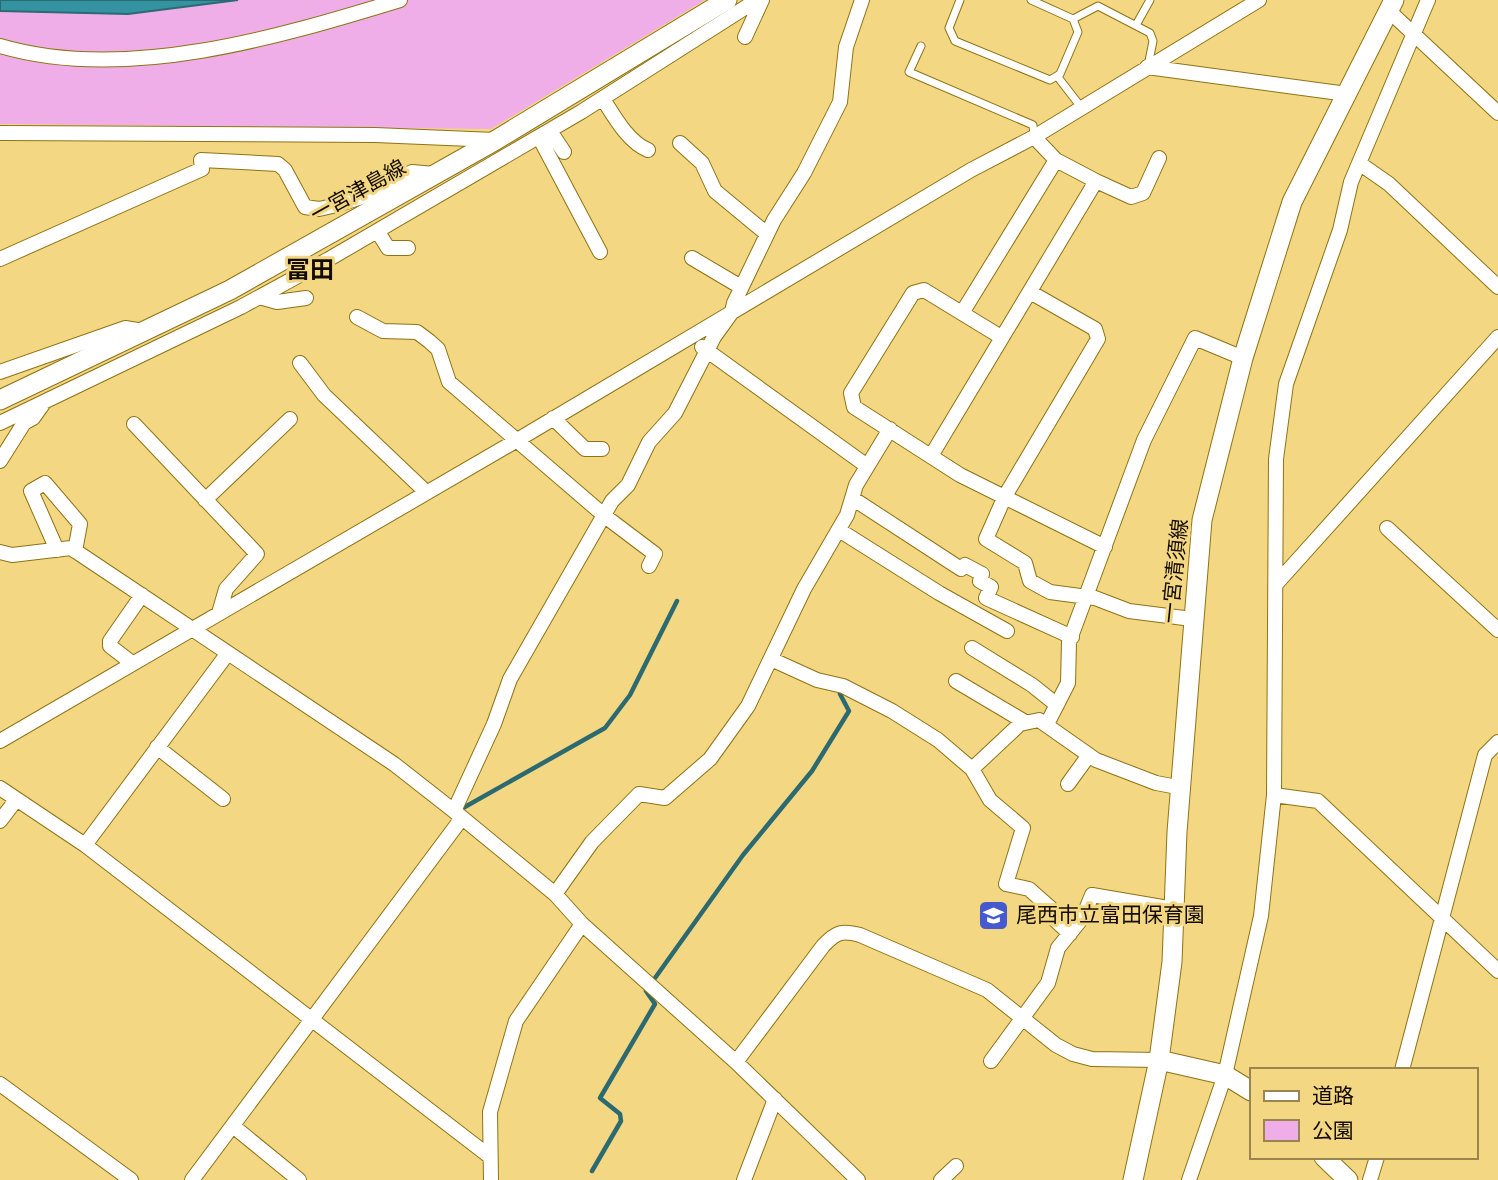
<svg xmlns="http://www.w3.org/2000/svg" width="1498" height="1180" font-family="'IBM Plex Serif','Noto Sans JP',serif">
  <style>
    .green { fill: #efaee7 }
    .water { fill: #3592a1; stroke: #2b6a71; stroke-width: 2 }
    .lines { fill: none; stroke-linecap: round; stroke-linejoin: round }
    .stream { stroke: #2b6a71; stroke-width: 4.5 }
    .service-casing { stroke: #8e7314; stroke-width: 9 }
    .minor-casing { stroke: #8e7314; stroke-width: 16 }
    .secondary-casing { stroke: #8e7314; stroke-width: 21 }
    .service { stroke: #fff; stroke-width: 7 }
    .minor { stroke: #fff; stroke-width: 14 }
    .secondary { stroke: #fff; stroke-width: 19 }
    .labels { text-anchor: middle; stroke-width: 6; stroke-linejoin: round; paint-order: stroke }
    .street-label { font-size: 21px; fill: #130b00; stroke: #f4d782 }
    .poi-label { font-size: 21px; fill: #130b00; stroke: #f4d782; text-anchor: start }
    .quarter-label { font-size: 24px; font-weight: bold; fill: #130b00; stroke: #f4d782 }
  </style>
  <rect width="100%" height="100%" fill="#f4d782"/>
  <path class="green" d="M 30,0 L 705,0 L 491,129 L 0,124 L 0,7 Z"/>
  <path class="water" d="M 0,0 L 238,0 L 128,14 L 0,11 Z"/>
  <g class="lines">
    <path class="stream" d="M 463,808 L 605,728 L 630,695 L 677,601
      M 655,978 L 743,855 L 812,771 L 849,711 L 840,694
      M 592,1171 L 621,1121 L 620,1114 L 600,1098 L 655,1004 L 646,991"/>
    <defs>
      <path id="service" d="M 960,0 L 949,28 L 955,41 L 1050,80 L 1060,74 L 1078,32 L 1073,19 L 1031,0
        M 1073,19 L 1098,6 L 1150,33 L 1153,41 L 1148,66
        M 1136,25 L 1150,0
        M 921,46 L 909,72 L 1033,125 L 1034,136
        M 1057,76 L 1081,107"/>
      <path id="minor" d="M 1388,10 L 1498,113
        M 745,37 L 762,0
        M 0,46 C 125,83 279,37 400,0
        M 1147,67 L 1347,94
        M 603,99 C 614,116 628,142 648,150
        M 550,131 L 564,152
        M 0,133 L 375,135 L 495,140
        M 539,137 L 600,252
        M 680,143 L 702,163 L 715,191 L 767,234
        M 1359,163 L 1389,184 L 1498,287
        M 1096,181 L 1131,197 L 1143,193 L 1159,158
        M 378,232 L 388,248 L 408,248
        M 692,258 L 741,287
        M 0,259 L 202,169 L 201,160 L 278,164 L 285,170 L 305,207 L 319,209 L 337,205 L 368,195 L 412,172 L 435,174
        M 1030,292 L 1095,329 L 1098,339 L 1005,496 L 986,539 L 1025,563 L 1030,581 L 1050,592 L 1095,598 L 1129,611 L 1192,619
        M 259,297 L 277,302 L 306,298
        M 962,313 L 1056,160
        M 357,317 L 383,331 L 417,332 L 429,341 L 438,349 L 449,382 L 606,517 L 655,554 L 649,566
        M 1001,337 L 924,290 L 913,293 L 851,393 L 854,407 L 960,475 L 1105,547
        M 702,347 L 867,466
        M 300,363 L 324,395 L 426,492
        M 0,372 L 125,328 L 144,331
        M 553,418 L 585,449 L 602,449
        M 0,423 L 241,307 L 329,259 L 581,112 L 757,0
        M 134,424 L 257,554 L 226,589 L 219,613
        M 931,456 L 1096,181 L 1056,160 L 1034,137
        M 0,461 L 24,423 L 33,418 L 43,404
        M 852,498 L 961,569 L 965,565 L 982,574 L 980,581 L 991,587 L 986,598 L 1072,637
        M 205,500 L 290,419
        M 1387,528 L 1498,630
        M 839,530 L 939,593 L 1007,631
        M 57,550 L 31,491 L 45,483 L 80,524 L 75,551
        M 0,552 L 12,555 L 71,548 L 394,764 L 454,811 L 555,894 L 582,924 L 736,1062 L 858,1180
        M 1277,583 L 1498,337
        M 972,648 L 1032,685 L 1057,705
        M 773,660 L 817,680 L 843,686 L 892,711 L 938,740 L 972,769 L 1020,724 L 1039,720 L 1096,760 L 1156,783 L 1183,788
        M 132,663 L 110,646 L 110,641 L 142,595
        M 956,681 L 1025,722
        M 1047,724 L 1068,683 L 1069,642 L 1144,440 L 1195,338 L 1243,358
        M 0,741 L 519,439 L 971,170 L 1034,137 L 1259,0
        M 157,747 L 223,799
        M 972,769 L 990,800 L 1023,828 L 1006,884 L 1029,889 L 1055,912 L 1055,920 L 1070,934
        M 1068,784 L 1089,755
        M 0,788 L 85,845 L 489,1156
        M 1274,795 L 1318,801 L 1498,971
        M 454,811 L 494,724 L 510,679 L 612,501 L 628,485 L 649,442 L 675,413 L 714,337 L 732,312 L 734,303 L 774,220 L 804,173 L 840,102 L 846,47 L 862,0
        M 0,821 L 16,800
        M 85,845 L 228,653
        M 555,894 L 592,842 L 639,794 L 665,798 L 710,759 L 748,706 L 804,589 L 847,515 L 856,485 L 890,429
        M 991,1061 L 1048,983 L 1058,948 L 1083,917 L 1092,895 L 1174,909
        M 736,1062 L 823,946 C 836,932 842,930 860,935 L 987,990 L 1056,1045 L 1073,1054 L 1092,1059 L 1159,1060
        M 1402,1070 L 1485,755 L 1498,742
        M 0,1084 L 131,1180
        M 233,1126 L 299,1180
        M 192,1180 L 462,818
        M 491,1180 L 490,1112 L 516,1021 L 582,924
        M 744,1180 L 775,1099
        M 941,1180 L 956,1166
        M 1189,1180 L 1225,1075 L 1261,916 L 1274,795 L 1276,459 L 1286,384 L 1340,230 L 1351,182 L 1428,0
        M 1370,1180 L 1377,1157"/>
      <path id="secondary" d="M 0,400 L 230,290 L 496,140 L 727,0
        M 1159,1060 L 1225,1075 L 1251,1091
        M 1324,1157 L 1348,1180
        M 1133,1180 L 1159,1060 L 1172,962 L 1177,832 L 1202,520 L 1243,358 L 1292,202 L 1394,0"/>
    </defs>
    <use href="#service" class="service-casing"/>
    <use href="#minor" class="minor-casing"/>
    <use href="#secondary" class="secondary-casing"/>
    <use href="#service" class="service"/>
    <use href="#minor" class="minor"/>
    <use href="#secondary" class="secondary"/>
  </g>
  <defs>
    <symbol id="school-square" viewBox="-11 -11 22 22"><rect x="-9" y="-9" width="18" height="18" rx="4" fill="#455ace" stroke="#f4d782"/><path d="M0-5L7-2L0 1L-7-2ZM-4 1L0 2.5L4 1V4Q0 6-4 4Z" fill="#fff"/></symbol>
  </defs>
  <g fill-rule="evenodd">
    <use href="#school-square" x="976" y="898" width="35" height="35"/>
  </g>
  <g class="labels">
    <g class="street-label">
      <text transform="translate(358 191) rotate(-29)" y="7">一宮津島線</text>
      <text transform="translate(1175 571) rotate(-84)" y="7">一宮清須線</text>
    </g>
    <g class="poi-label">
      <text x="1016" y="922">尾西市立富田保育園</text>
    </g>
    <g class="quarter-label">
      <text x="310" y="278">冨田</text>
    </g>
  </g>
  <rect x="1250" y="1068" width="228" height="91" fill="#f4d782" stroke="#9a854e" stroke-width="2"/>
  <rect x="1264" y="1091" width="35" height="10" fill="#ffffff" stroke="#9a854e" stroke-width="2"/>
  <text x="1312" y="1103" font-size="21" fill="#130b00">道路</text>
  <rect x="1264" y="1120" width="35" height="21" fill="#efaee7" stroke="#9a854e" stroke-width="2"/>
  <text x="1312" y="1138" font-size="21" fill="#130b00">公園</text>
</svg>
